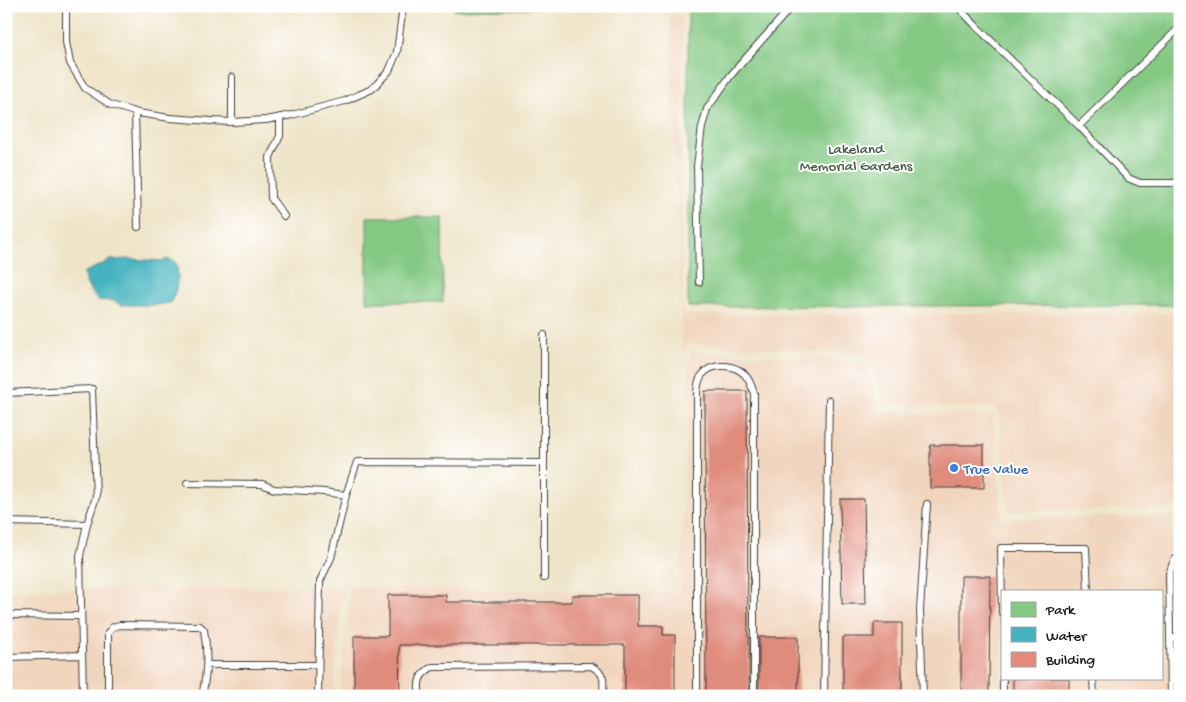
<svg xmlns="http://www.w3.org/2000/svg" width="1186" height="702" font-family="'Gochi Hand',sans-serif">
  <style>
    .built { fill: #f1d5bd; fill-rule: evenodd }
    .green { fill: #83c883; stroke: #507250 }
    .water { fill: #45b3bf; stroke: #30686e }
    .building { fill: #e08c7d }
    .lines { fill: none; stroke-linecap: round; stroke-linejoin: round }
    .lane-casing { stroke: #3c3a36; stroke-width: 8 }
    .lane { stroke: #fff; stroke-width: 6 }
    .shop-dot { fill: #3f7fe0; stroke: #fff; stroke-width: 2 }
    .labels { text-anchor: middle; stroke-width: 4; stroke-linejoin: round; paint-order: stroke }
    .park-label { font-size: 15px; fill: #456145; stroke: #fff }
    .shop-label { font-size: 15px; fill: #366cbe; stroke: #fff; text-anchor: start }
  </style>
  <rect width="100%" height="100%" fill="#fff"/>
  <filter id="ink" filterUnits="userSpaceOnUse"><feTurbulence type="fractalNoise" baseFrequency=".02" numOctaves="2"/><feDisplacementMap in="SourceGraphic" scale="10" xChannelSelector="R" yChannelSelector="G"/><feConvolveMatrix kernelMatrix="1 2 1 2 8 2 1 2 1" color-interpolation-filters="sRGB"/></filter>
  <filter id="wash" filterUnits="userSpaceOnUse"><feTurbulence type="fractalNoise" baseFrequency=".0096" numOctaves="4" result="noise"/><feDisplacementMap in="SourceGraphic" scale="20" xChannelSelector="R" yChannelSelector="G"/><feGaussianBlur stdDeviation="1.12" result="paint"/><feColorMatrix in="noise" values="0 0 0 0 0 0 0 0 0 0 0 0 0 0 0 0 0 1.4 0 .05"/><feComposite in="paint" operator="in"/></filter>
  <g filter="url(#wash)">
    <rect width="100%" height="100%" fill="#eee4c8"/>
    <path class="built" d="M 670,14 L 682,14 L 682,307 L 683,312 L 687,315 L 1180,313 L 1180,508 L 1008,511 L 999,414 L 998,410 L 994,408 L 885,405 L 870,359 L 868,356 L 864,354 L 690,344 L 686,346 L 684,349 L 683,361 Z
      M 690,352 L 864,362 L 880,412 L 993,415 L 1002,519 L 1180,515 L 1180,696 L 340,696 L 350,587 L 680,593 ZM 1002,591 L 1162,591 L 1162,678 L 1002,678 Z
      M 343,587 L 333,696 L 6,696 L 6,590 Z"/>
    <path class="green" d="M 454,6 L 674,6 L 454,10 Z
      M 688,6 L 1180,6 L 1180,305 L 688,307 Z
      M 367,217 L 442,217 L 443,302 L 367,302 Z"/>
    <path class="water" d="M 128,259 L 162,261 L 169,259 L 176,263 C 180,276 177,292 170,303 L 156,305 L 121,305 L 114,301 L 98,300 C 90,292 86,284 83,273 L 111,260 Z"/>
    <g id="blocks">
      <path class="building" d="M 705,391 L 747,391 L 748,637 L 749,637 L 749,696 L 706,696 Z
        M 930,445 L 984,445 L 984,488 L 930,488 Z
        M 840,499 L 864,499 L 866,604 L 842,604 Z
        M 961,576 L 990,576 L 989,696 L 961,696 Z
        M 388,595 L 446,595 L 446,602 L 572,602 L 572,595 L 638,595 L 638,626 L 663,626 L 663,635 L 675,635 L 675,696 L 625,696 L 625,645 L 399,645 L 400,696 L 354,696 L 354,636 L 388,636 Z
        M 874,623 L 902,623 L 902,696 L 843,696 L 843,637 L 874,637 Z
        M 759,637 L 798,637 L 798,696 L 759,696 Z
        M 1013,678 L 1069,678 L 1069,696 L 1013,696 Z"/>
    </g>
  </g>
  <g filter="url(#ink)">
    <use href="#blocks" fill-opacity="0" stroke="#3c3a36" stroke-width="1"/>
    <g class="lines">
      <defs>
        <path id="lane" d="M 66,6 L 66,42 L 70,63 L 85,88 L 111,105 L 138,113 L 170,118 L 211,121 L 232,122 L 266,120 L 292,115 L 345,101 L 372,89 L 389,71 L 397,52 L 403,6
          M 957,6 L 978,28 L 1079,126 L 1128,178 L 1140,183 L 1180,183
          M 232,77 L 232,122
          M 135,112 L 138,227
          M 280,117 L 280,136 L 270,157 L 271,198 L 284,216
          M 1079,126 L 1180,27
          M 699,282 L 697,166 L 702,127 L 707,109 L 731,75 L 792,6
          M 544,335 L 544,578
          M 6,393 L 92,389 L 96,497 L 87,524 L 6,522
          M 187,483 L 262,484 L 274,489 L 324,492 L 346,495
          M 1002,612 L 1001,548 L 1086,548 L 1088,591
          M 6,615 L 81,616
          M 1170,638 L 1180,638
          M 6,657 L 82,655
          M 207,665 L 318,665
          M 1003,678 L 1003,696
          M 1093,678 L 1094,696
          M 83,696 L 80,556 L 87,524
          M 108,696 L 108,633 L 113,627 L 120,625 L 200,626 L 204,630 C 208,652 207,674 202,696
          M 318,696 L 320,581 L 331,558 L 346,495 L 357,462 L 544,463
          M 420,696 C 417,682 419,675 432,667 L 591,666 C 607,675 603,679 603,696
          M 697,696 L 697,392 C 698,385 698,379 703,374 C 711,364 729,364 739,370 C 748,375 751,385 754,393 L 754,696
          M 824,696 L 829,400
          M 923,696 L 920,610 L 927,504
          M 1171,696 L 1169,574 L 1174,560 L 1180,557"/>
      </defs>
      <use href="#lane" class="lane-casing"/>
      <use href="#lane" class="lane"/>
    </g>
  </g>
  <circle class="shop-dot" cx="954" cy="468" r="5"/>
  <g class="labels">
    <g class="park-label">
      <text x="856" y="153">Lakeland<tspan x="856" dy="17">Memorial Gardens</tspan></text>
    </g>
    <g class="shop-label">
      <text x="964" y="473">True Value</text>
    </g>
  </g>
  <rect width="1186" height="702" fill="none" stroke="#fff" stroke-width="25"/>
  <rect x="1001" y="590" width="162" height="90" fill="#ffffff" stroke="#a4a4a4"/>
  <rect x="1011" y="602" width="25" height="15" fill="#83c883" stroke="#a4a4a4"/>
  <text x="1046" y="614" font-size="15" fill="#1c1c1c">Park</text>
  <rect x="1011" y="627" width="25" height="15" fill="#45b3bf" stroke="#a4a4a4"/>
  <text x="1046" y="640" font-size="15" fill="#1c1c1c">Water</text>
  <rect x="1011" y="652" width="25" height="15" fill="#e08c7d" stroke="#a4a4a4"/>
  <text x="1046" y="664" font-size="15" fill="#1c1c1c">Building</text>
</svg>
